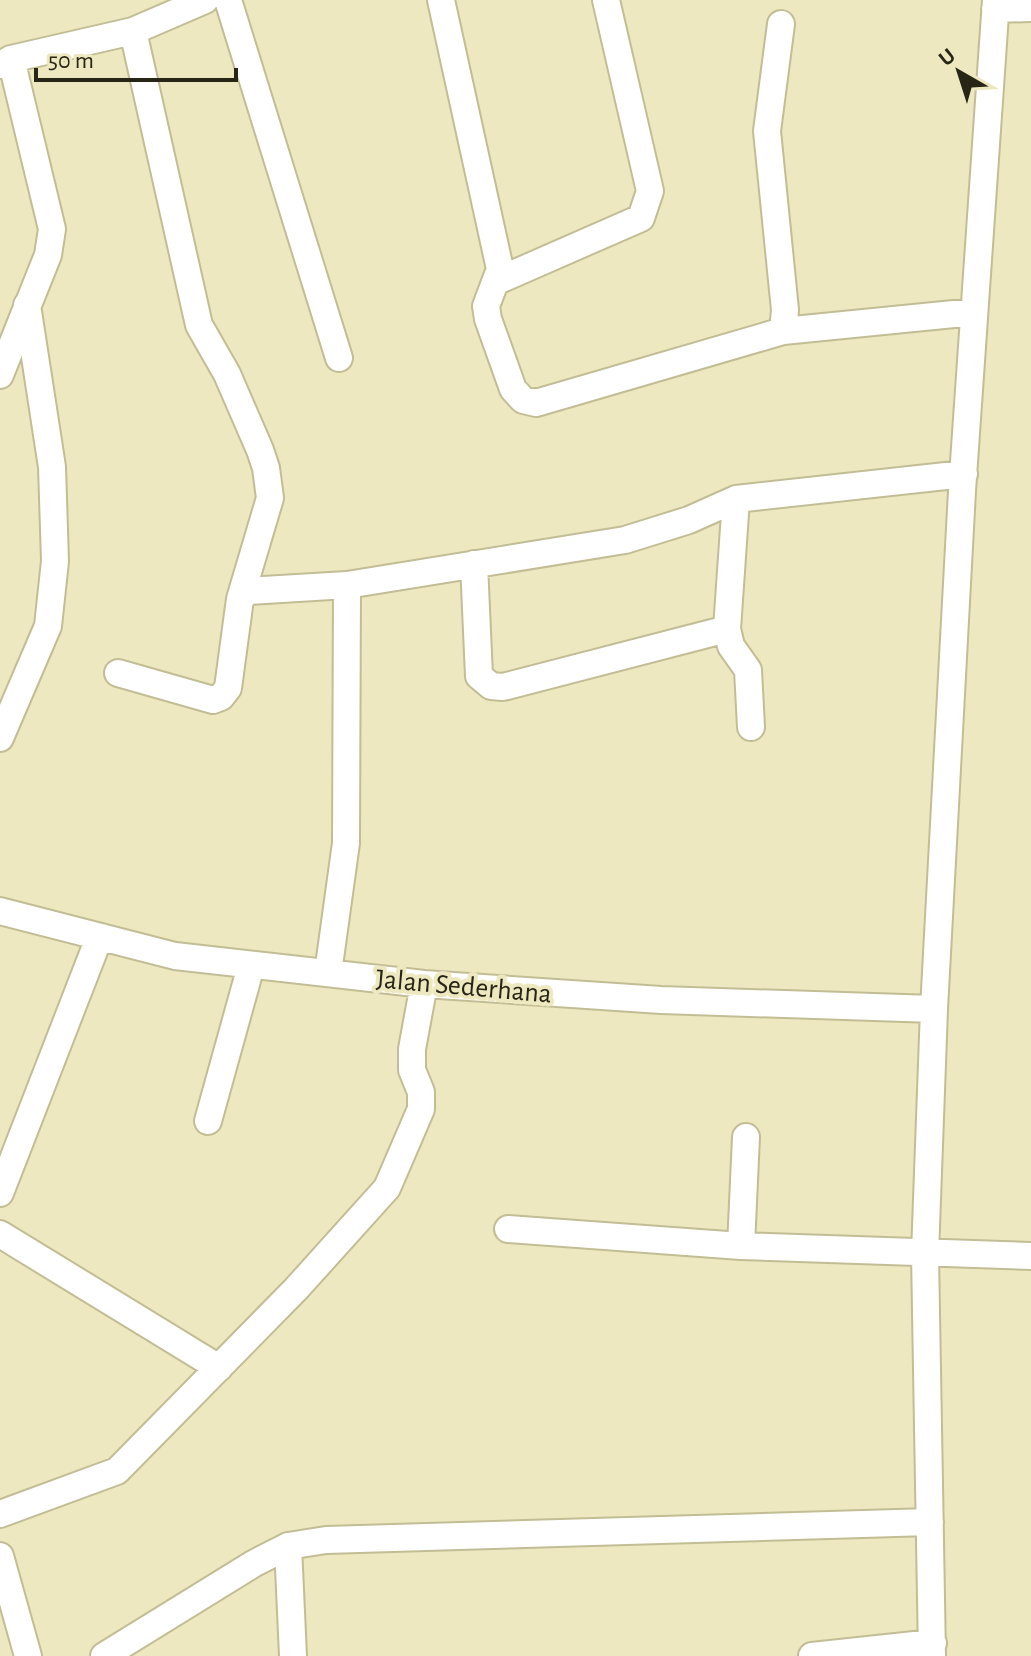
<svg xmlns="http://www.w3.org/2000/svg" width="1031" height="1656" font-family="'Alegreya Sans',sans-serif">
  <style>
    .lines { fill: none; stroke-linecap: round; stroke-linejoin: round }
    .minor-casing { stroke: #c2bd95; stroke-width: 30 }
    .minor { stroke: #fff; stroke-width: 26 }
    .labels { text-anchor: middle; stroke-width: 8; stroke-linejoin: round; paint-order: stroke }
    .street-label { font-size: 28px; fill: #272515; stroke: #ede8bf }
  </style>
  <rect width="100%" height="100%" fill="#ede8bf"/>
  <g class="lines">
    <defs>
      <path id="minor" d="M 228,0 L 339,358
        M 441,0 L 500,269 L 486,306 L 488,319 L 513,389 L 523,400 L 536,403 L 783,331 L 785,310 L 767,131 L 781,24
        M 995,9 L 1031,8
        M 133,31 L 199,325 L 227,374 L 260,450 L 266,468 L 270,498 L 240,599
        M 0,65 L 11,59 L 133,31 L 205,0
        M 497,281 L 641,218 L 650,191 L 606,0
        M 783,331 L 974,312
        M 0,375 L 48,255 L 52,229 L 11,59
        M 736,499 L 727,629 L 731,646 L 748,670 L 751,727
        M 474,564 L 479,676 L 491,686 L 503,687 L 727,629
        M 118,673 L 213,700 L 221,697 L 228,688 L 240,599 L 248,591 L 347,585
        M 0,738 L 48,626 L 55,561 L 52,467 L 27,305
        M 0,911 L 175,956 L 424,984 L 661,1000 L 934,1009
        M 328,973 L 346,843 L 347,585 L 625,540 L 689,520 L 736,499 L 964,474
        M 208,1121 L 251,966
        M 0,1193 L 99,938
        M 508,1229 L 741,1246 L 1031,1256
        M 0,1234 L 219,1368
        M 741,1246 L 746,1137
        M 0,1514 L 117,1471 L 296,1289 L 387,1188 L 421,1109 L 421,1092 L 412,1070 L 412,1049 L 424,984
        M 288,1546 L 293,1656
        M 0,1556 L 28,1656
        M 104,1656 L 253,1564 L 288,1546 L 326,1540 L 930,1522
        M 812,1656 L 933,1643
        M 932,1656 L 925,1254 L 934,1009 L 962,491 L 996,0"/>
    </defs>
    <use href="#minor" class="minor-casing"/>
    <use href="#minor" class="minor"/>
  </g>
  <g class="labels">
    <g class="street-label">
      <text transform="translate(464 985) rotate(5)" y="10">Jalan Sederhana</text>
    </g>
  </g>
  <g transform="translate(959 72) rotate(321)" stroke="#ede8bf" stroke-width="6" paint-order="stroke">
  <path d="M0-6L14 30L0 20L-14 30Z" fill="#272515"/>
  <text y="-12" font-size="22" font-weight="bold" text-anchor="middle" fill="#272515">U</text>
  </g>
  <path d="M36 68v12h200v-12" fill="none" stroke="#272515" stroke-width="4"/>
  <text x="48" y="68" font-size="24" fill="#272515" stroke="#ede8bf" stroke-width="6" paint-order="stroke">50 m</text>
</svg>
